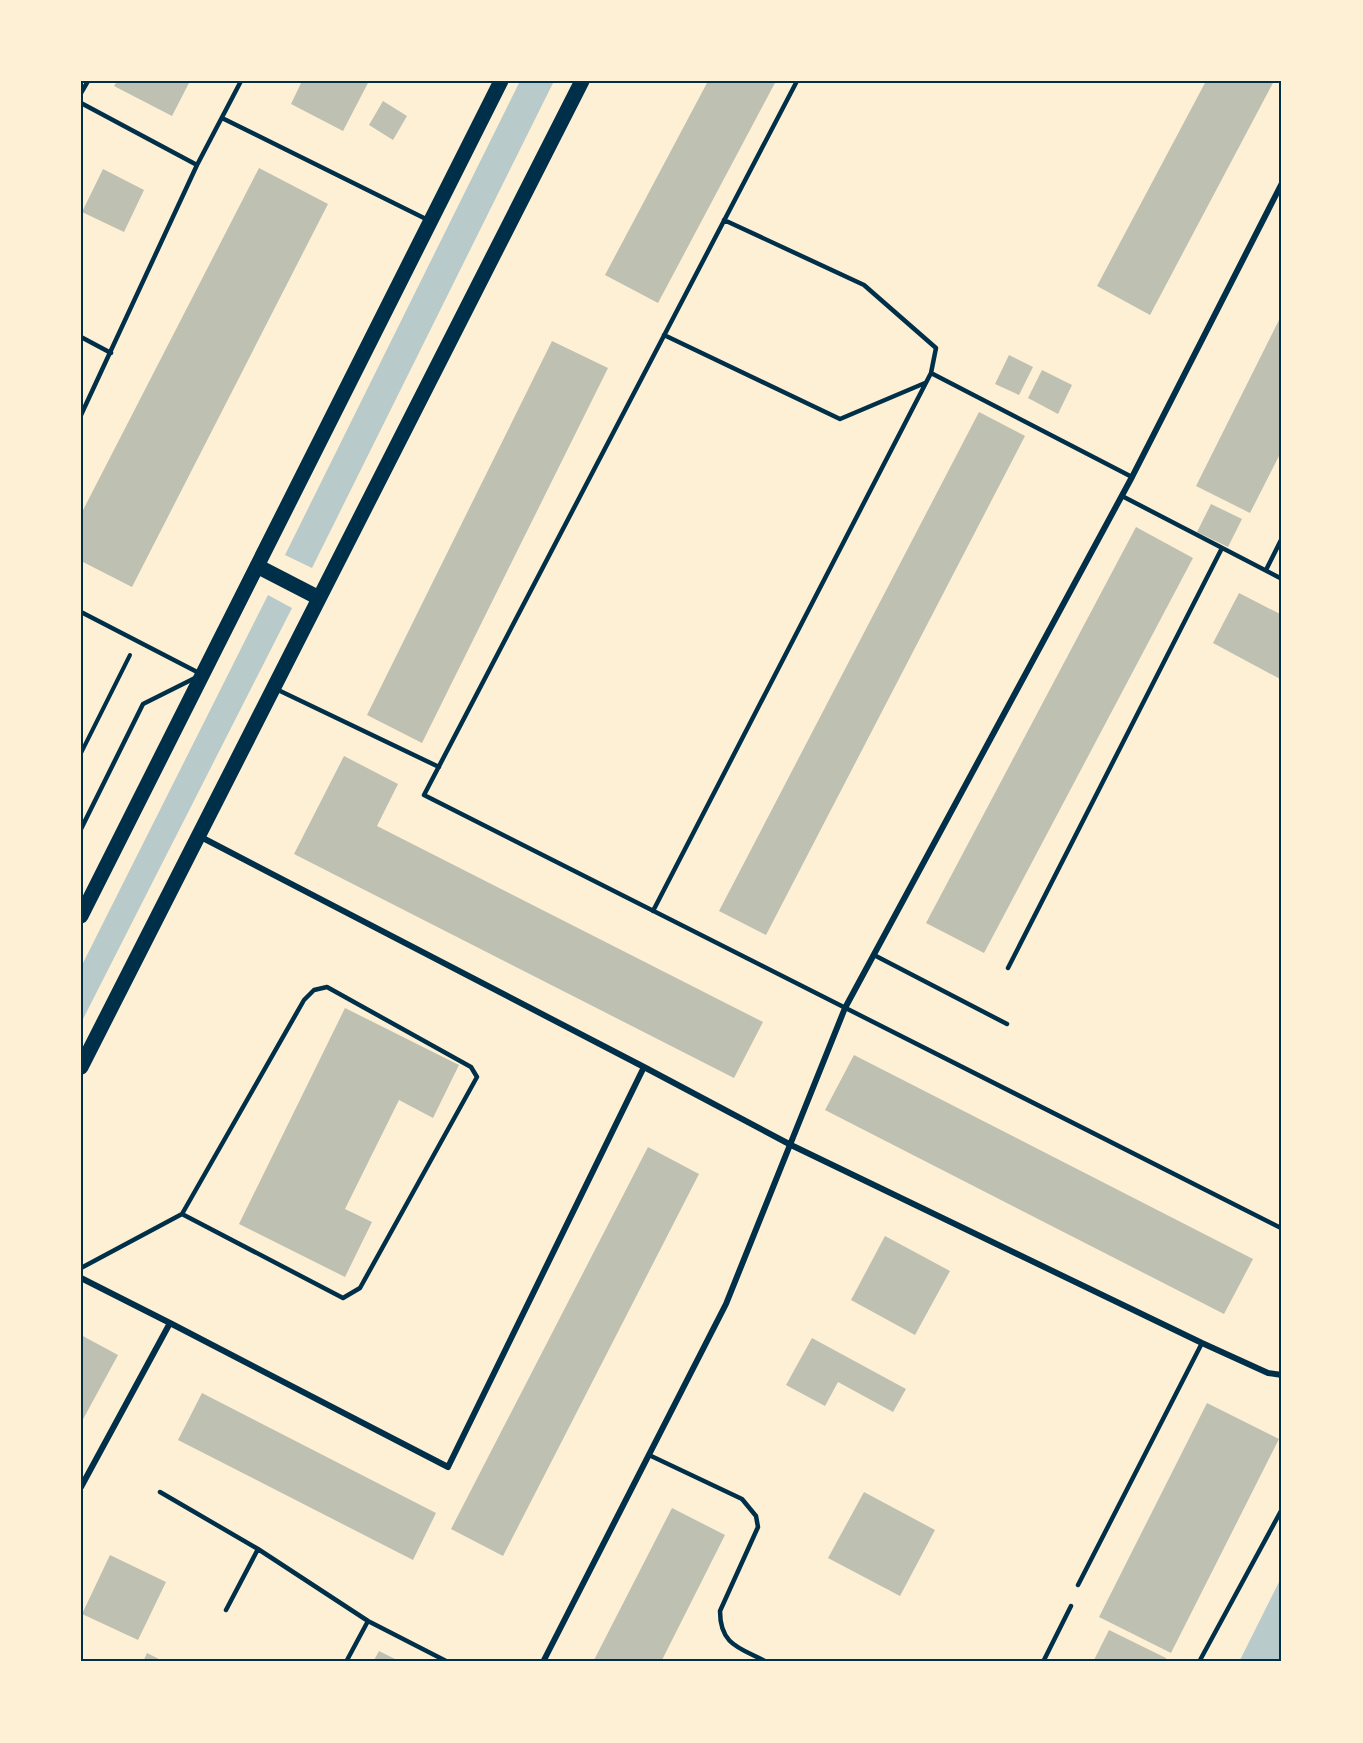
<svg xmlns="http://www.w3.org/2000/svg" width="1363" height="1743" font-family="Inter,sans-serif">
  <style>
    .green { fill: #b9caca }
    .building { fill: #bec0b2 }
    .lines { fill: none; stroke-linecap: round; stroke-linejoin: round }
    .path { stroke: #003049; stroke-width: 4 }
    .service { stroke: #003049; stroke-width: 4.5 }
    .minor { stroke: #003049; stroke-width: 6 }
    .primary { stroke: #003049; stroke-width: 15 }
    .neatline { fill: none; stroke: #003049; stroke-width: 2 }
  </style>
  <rect width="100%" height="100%" fill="#fdf0d5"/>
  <path class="green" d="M 520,81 L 554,81 L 312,568 L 285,555 Z
    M 268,595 L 292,608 L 81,1023 L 81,967 Z
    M 1282,1576 L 1282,1662 L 1239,1662 Z"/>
  <path class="building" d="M 117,81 L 190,81 L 172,116 L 114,86 Z
    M 302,81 L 369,81 L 343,131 L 291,104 Z
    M 708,81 L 776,81 L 658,303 L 605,275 Z
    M 1206,81 L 1274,81 L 1150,315 L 1097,286 Z
    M 383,101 L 407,116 L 393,140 L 369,125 Z
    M 259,168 L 328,204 L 132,587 L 81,561 L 81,514 Z
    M 103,169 L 144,190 L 124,232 L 82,212 Z
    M 1282,314 L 1282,450 L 1250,513 L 1196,486 Z
    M 552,341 L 608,368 L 422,743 L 367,715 Z
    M 1009,355 L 1033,367 L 1019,395 L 995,384 Z
    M 1042,370 L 1072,385 L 1058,414 L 1028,398 Z
    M 979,412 L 1025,436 L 766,935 L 719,911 Z
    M 1211,504 L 1242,519 L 1228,547 L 1197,532 Z
    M 1136,527 L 1193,558 L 984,953 L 926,923 Z
    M 1239,593 L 1282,615 L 1282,680 L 1213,643 Z
    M 344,756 L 398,784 L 377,826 L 763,1022 L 734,1078 L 294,854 Z
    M 345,1008 L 459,1065 L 433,1118 L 399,1100 L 345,1209 L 372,1222 L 345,1277 L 239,1224 Z
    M 854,1055 L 1253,1259 L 1224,1314 L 825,1110 Z
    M 648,1147 L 699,1174 L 503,1556 L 451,1529 Z
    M 885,1236 L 950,1271 L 915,1335 L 851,1300 Z
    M 81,1335 L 118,1355 L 81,1423 Z
    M 812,1338 L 906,1389 L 893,1412 L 838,1382 L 825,1406 L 786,1385 Z
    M 202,1393 L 436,1513 L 413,1560 L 178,1440 Z
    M 1207,1403 L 1279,1439 L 1171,1653 L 1099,1617 Z
    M 864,1492 L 935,1530 L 900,1596 L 828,1558 Z
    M 672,1508 L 725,1535 L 661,1662 L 593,1662 Z
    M 110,1555 L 166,1582 L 138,1640 L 82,1614 Z
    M 1109,1630 L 1166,1658 L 1165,1662 L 1093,1662 Z
    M 379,1651 L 401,1662 L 373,1662 Z
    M 147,1653 L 165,1662 L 143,1662 Z"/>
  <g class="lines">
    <path class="path" d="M 81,753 L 130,655"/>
    <path class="service" d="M 797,81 L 424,795 L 1281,1228 L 1282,1225
      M 81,93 L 88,81
      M 81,103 L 197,165
      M 222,118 L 428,220
      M 724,220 L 864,285 L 936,348 L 931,373
      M 664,335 L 840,419 L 925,383
      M 81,337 L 111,353
      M 81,415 L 197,165 L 241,81
      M 1122,496 L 1282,579
      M 1266,570 L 1282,538
      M 81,612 L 201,674
      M 276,689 L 439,767
      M 81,829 L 143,704 L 195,678
      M 653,911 L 931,373 L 1132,477
      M 874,955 L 1007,1024
      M 1008,968 L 1222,548
      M 81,1268 L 182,1214 L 304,1000 L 314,990 L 327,987 L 471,1067 L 477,1077 L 360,1288 L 343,1298 L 182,1214
      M 649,1455 L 742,1499 L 756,1516 L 758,1527 L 720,1611 C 720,1646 741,1648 767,1662
      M 160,1492 L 258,1549 L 368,1621
      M 1078,1585 L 1202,1343
      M 226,1610 L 258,1549
      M 346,1662 L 368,1621 L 448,1662
      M 1043,1662 L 1071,1606
      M 1199,1662 L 1282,1509"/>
    <path class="minor" d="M 199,836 L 644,1067 L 791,1145 L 1202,1343 L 1268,1373 L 1282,1375
      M 81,1278 L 170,1323
      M 81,1487 L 170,1323 L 448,1467 L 644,1067
      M 543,1662 L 726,1304 L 845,1008 L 1132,477 L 1282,183"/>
    <path class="primary" d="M 257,566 L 319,598
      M 81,916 L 501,81
      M 81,1067 L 582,81"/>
  </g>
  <rect width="1363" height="1743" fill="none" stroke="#fdf0d5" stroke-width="165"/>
  <rect x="82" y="82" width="1198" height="1578" class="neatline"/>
</svg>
